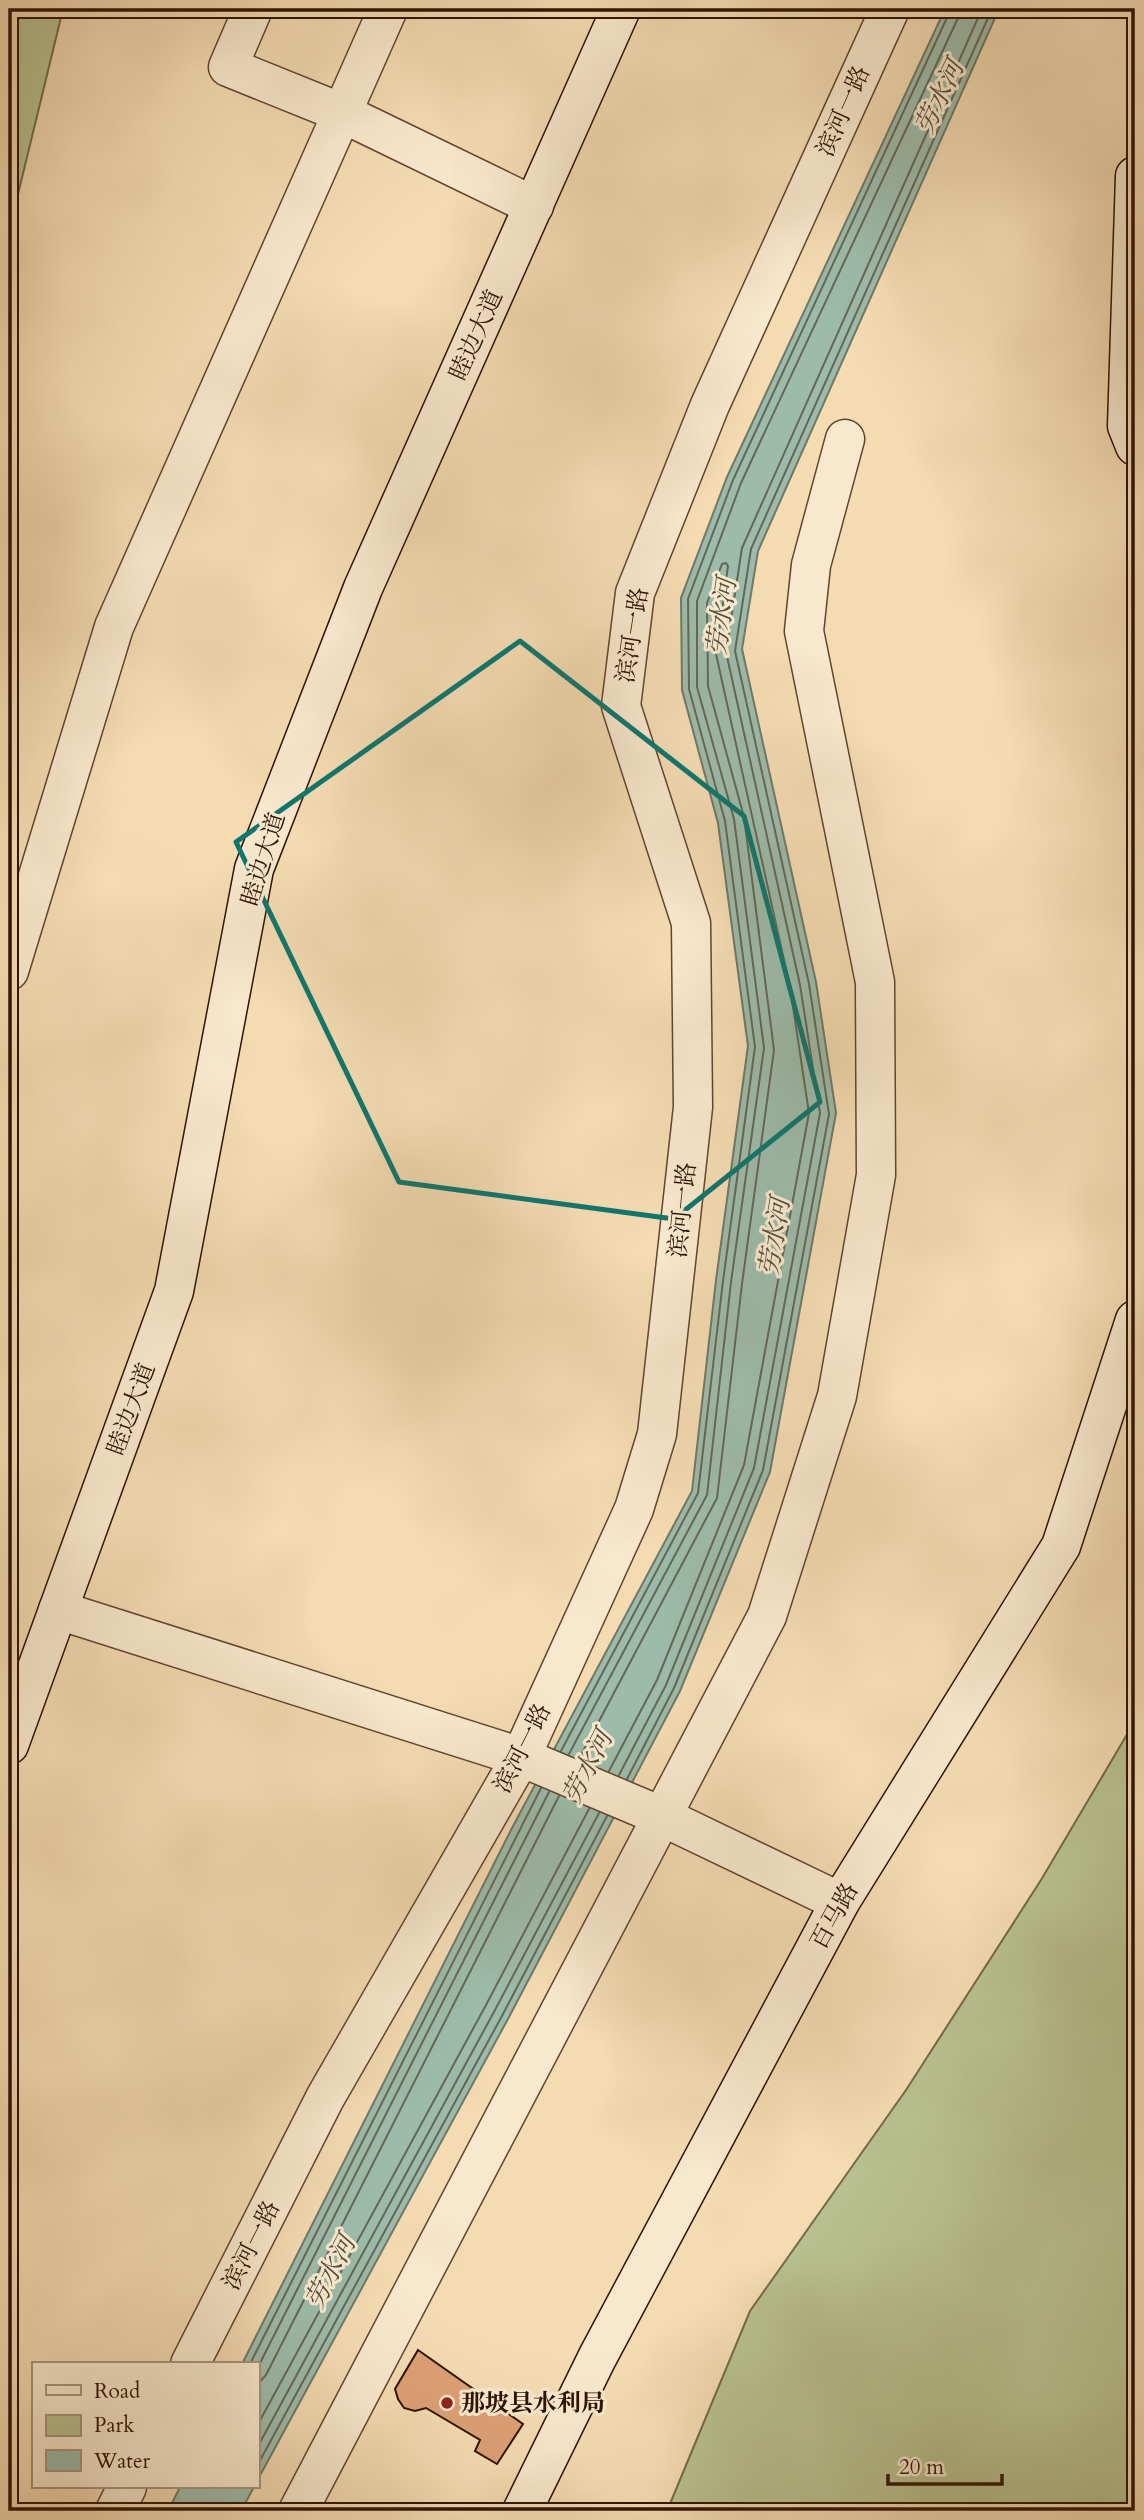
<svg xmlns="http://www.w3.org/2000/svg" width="1144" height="2520" font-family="Cardo,'Noto Serif SC',serif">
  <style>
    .green { fill: #b8c18f; stroke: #736a49; stroke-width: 2 }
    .water { fill: #9cbbaa; stroke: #707867; stroke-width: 2 }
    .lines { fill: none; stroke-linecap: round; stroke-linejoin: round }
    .shore { stroke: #656756; stroke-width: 2 }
    .building { fill: #dca076; stroke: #2e1303; stroke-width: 2 }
    .minor-casing { stroke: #60452f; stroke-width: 41 }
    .secondary-casing { stroke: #2e1303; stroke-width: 41 }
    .minor { stroke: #f8e8cd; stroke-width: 38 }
    .secondary { stroke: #f8e8cd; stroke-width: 38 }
    .marked { fill: none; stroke: #0f766e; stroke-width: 5; stroke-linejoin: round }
    .poi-dot { fill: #8f2418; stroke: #f8e8cd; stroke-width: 2.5 }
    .labels { text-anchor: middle; stroke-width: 6; stroke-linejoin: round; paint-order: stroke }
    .street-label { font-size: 24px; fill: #2e1303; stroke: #f8e8cd }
    .poi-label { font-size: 24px; font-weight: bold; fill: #2e1303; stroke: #f8e8cd; text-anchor: start }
    .water-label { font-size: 26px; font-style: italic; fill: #544e3d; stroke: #f8e8cd }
  </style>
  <rect width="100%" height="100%" fill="#f4dbb2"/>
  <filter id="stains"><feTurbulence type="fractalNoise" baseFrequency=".00286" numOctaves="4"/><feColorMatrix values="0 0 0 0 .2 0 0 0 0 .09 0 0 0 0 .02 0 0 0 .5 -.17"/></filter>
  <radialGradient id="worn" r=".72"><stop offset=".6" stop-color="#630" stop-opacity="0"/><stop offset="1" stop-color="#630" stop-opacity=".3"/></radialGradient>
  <path class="green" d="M 9,9 L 63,9 L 12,219 L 9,225 Z
    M 1135,1721 L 1135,2511 L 667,2511 L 750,2311 L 906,2090 L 1041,1880 Z"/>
  <path class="water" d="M 945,9 L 999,9 L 758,551 L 742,649 L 816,982 L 836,1113 L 770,1472 L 680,1691 L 509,2017 L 257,2481 L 257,2364 L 242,2364 L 512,1828 L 692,1491 L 716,1280 L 748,1046 L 718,823 L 682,690 L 681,598 L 727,477 Z
    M 180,2487 L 254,2487 L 241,2511 L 168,2511 Z"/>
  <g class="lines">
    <path class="shore" d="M 561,1751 L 698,1493 L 723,1281 L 755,1047 L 725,821 L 689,689 L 688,599 L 733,480 L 951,9
      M 569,1754 L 707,1495 L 731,1282 L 764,1048 L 734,819 L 697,687 L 697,601 L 741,483 L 958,18 L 959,9
      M 579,1759 L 717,1498 L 742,1284 L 774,1050 L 744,817 L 708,686 L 707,603 L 722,564 L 726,563 L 728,566 L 716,654 L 790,987 L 809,1113 L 744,1465 L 657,1680 L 609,1771
      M 619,1775 L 666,1685 L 754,1468 L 820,1113 L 800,985 L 726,652 L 742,548 L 982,9
      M 627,1779 L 674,1688 L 763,1470 L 829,1114 L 809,984 L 735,651 L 751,549 L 992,9
      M 250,2364 L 541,1788
      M 257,2369 L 549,1792
      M 257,2385 L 266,2375 L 559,1796
      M 257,2426 L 486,2005 L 589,1809
      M 257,2448 L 495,2010 L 599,1813
      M 257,2466 L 503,2014 L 607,1816"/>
  </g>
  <path class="building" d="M 418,2350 L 523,2424 L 497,2464 L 475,2451 L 480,2440 L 426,2408 L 415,2411 L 404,2408 L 398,2399 L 395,2389 Z"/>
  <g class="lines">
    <defs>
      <path id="minor" d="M 253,9 L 228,67 L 342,113 L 388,9
        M 9,971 L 114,627 L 342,113 L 534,206
        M 58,1610 L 521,1757 L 661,1816 L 840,1902
        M 190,2364 L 325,2098 L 521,1757 L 634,1509 L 657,1434 L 693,1107 L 691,923 L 621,706 L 635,593 L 710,405 L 890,9
        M 115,2511 L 127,2487
        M 298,2511 L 767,1616 L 837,1396 L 876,1175 L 875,982 L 804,631 L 811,565 L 845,439"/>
      <path id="secondary" d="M 1135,176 L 1127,426 L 1135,446
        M 9,1745 L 174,1291 L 254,869 L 363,588 L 621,9
        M 522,2511 L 597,2358 L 840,1902 L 1061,1546 L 1135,1320"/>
    </defs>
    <use href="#minor" class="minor-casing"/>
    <use href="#secondary" class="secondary-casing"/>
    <use href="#minor" class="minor"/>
    <use href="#secondary" class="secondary"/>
  </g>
  <path class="marked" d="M 520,641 L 744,816 L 820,1102 L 674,1219 L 399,1182 L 236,842 Z"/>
  <circle class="poi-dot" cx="447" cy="2403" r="7"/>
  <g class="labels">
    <g class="street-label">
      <text transform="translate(843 111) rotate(-66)" y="8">滨河一路</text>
      <text transform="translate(476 335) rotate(-66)" y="8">睦边大道</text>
      <text transform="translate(632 635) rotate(-81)" y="8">滨河一路</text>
      <text transform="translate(263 859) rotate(-73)" y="8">睦边大道</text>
      <text transform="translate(682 1210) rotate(-84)" y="8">滨河一路</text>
      <text transform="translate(131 1409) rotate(-70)" y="8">睦边大道</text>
      <text transform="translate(522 1748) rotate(-63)" y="8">滨河一路</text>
      <text transform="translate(834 1916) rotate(-61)" y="8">百马路</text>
      <text transform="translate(251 2245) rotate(-63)" y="8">滨河一路</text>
    </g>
    <g class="poi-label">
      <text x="461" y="2411">那坡县水利局</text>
    </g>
    <g class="water-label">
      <text transform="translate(939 97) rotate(-64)" y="9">劳水河</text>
      <text transform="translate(721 617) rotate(-82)" y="9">劳水河</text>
      <text transform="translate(774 1237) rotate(-81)" y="9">劳水河</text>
      <text transform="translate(587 1767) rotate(-63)" y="9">劳水河</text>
      <text transform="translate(330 2272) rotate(-63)" y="9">劳水河</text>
    </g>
  </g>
  <rect width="1144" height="2520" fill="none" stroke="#f4dbb2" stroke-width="35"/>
  <rect x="10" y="10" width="1123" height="2499" fill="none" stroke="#2e1303" stroke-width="3.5"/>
  <rect x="18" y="18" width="1109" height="2485" fill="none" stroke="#2e1303" stroke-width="2"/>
  <rect x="32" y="2362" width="228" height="126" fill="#f8e8cd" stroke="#a7937c" stroke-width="2"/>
  <rect x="46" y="2385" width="35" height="10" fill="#f8e8cd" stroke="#a7937c" stroke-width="2"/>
  <text x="94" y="2398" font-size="21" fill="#2e1303">Road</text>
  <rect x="46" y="2415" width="35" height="21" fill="#b8c18f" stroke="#a7937c" stroke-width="2"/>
  <text x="94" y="2432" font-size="21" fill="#2e1303">Park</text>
  <rect x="46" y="2450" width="35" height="21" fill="#9cbbaa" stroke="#a7937c" stroke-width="2"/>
  <text x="94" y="2468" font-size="21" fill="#2e1303">Water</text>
  <path d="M888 2474v10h114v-10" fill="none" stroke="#2e1303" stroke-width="3.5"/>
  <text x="899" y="2474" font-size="21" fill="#2e1303" stroke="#f8e8cd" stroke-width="5" paint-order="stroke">20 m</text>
  <rect width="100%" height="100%" filter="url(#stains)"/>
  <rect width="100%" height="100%" fill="url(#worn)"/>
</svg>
